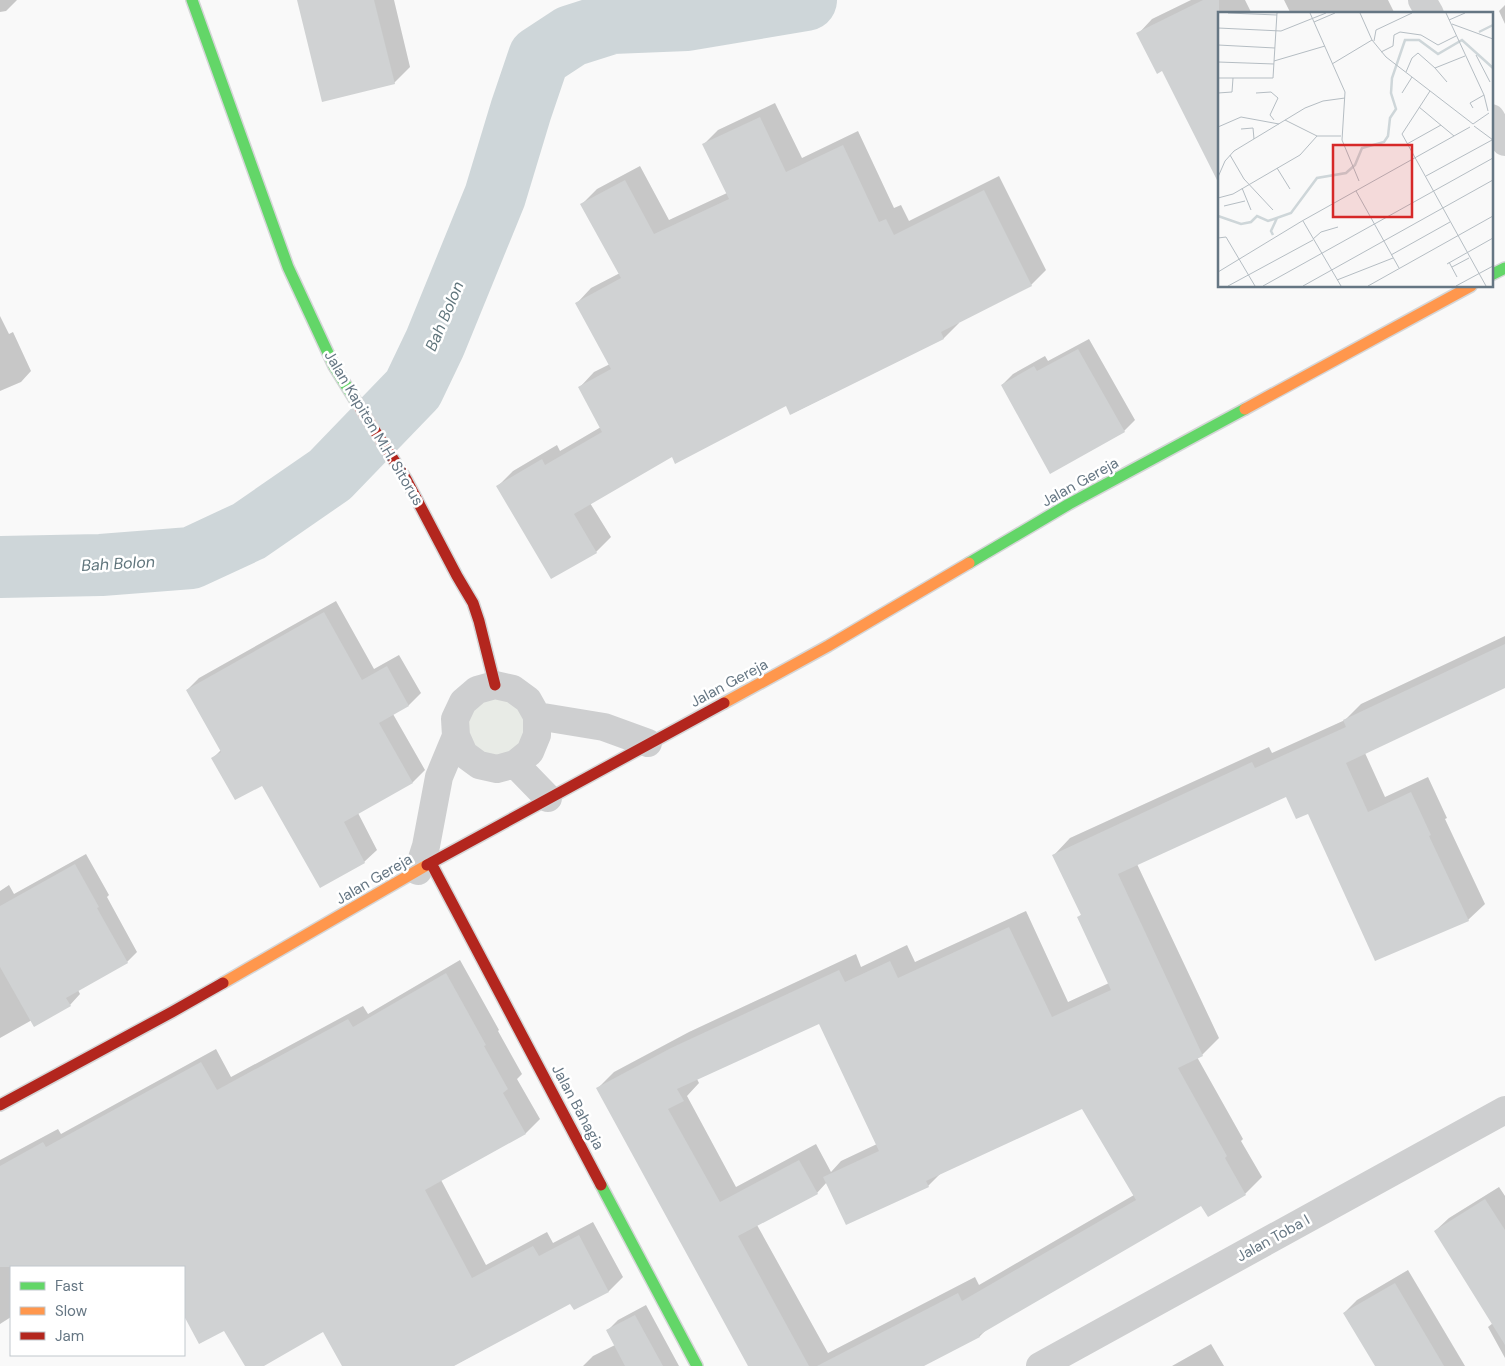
<svg xmlns="http://www.w3.org/2000/svg" width="1505" height="1366" font-family="'DM Sans',sans-serif">
  <style>
    .green { fill: #e8ebe6 }
    .shadow { fill: #0003; fill-rule: evenodd }
    .lines { fill: none; stroke-linecap: round; stroke-linejoin: round }
    .river { stroke: #ced6d9; stroke-width: 62 }
    .building { fill: #d0d2d3 }
    .fast-casing { stroke: #d5d6d7; stroke-width: 14 }
    .slow-casing { stroke: #d5d6d7; stroke-width: 14 }
    .jam-casing { stroke: #d5d6d7; stroke-width: 14 }
    .street { stroke: #cecfd0; stroke-width: 28 }
    .fast { stroke: #63d668; stroke-width: 11 }
    .slow { stroke: #ff974d; stroke-width: 11 }
    .jam { stroke: #b3261e; stroke-width: 11 }
    .labels { text-anchor: middle; stroke-width: 5; stroke-linejoin: round; paint-order: stroke }
    .street-label { font-size: 15px; fill: #657683; stroke: #fff }
    .water-label { font-size: 16px; font-style: italic; fill: #60757c; stroke: #fff }
    .inset-river { fill: none; stroke: #ced6d9; stroke-width: 2.5 }
    .inset-road { fill: none; stroke: #b5bdc3; stroke-width: 1 }
    .view { fill: #d62828; fill-opacity: 0.15; stroke: #d62828; stroke-width: 2.5 }
    .inset-edge { fill: none; stroke: #657683; stroke-width: 2.5 }
  </style>
  <rect width="100%" height="100%" fill="#f9f9f9"/>
  <path class="green" d="M 490,688 L 532,711 L 519,757 L 471,755 L 463,708 Z"/>
  <path class="shadow" d="M 0,0 L 17,0 L 6,11 L 0,12 Z
    M 298,0 L 394,0 L 410,67 L 394,83 Z
    M 1191,0 L 1245,0 L 1252,14 L 1219,14 L 1163,69 L 1138,34 L 1152,19 Z
    M 1284,0 L 1388,0 L 1395,14 L 1291,14 Z
    M 1505,5 L 1505,24 L 1499,11 Z
    M 775,103 L 802,158 L 858,131 L 894,208 L 901,205 L 909,221 L 999,176 L 1046,270 L 1031,285 L 958,322 L 959,323 L 944,338 L 791,414 L 786,404 L 672,455 L 590,503 L 611,537 L 596,552 L 498,486 L 513,471 L 557,445 L 560,451 L 601,427 L 580,387 L 594,372 L 610,364 L 577,303 L 591,288 L 620,273 L 582,204 L 597,189 L 640,166 L 669,220 L 727,193 L 704,144 L 718,130 Z
    M 0,316 L 9,334 L 13,332 L 31,371 L 21,382 L 0,391 Z
    M 1089,339 L 1135,420 L 1124,431 L 1002,385 L 1013,374 L 1045,356 L 1048,361 Z
    M 336,601 L 374,669 L 399,655 L 421,693 L 409,705 L 393,714 L 425,770 L 413,782 L 358,813 L 377,850 L 364,862 L 320,886 L 263,784 L 213,758 L 221,750 L 187,690 L 199,678 Z
    M 1505,636 L 1505,686 L 1365,753 L 1385,797 L 1428,777 L 1447,818 L 1445,819 L 1485,904 L 1468,920 L 1308,812 L 1287,795 L 1137,864 L 1219,1038 L 1202,1055 L 1197,1057 L 1243,1139 L 1241,1141 L 1262,1177 L 1245,1194 L 1201,1204 L 987,1329 L 980,1336 L 921,1366 L 749,1366 L 598,1088 L 614,1072 L 689,1032 L 856,954 L 861,967 L 907,945 L 915,962 L 1026,911 L 1068,1002 L 1109,983 L 1079,917 L 1082,914 L 1054,855 L 1070,838 L 1269,747 L 1272,753 L 1345,720 L 1361,704 ZM 820,1022 L 877,1144 L 841,1161 L 831,1172 L 816,1144 L 736,1187 L 687,1096 L 699,1083 L 697,1079 ZM 1083,1107 L 1134,1195 L 979,1285 L 975,1277 L 828,1353 L 757,1225 L 817,1193 L 827,1182 L 928,1186 L 942,1172 Z
    M 86,854 L 109,895 L 107,897 L 137,952 L 127,962 L 78,990 L 80,994 L 70,1005 L 32,1020 L 0,1038 L 0,891 L 9,885 L 14,894 Z
    M 460,960 L 499,1030 L 498,1031 L 522,1074 L 517,1079 L 540,1119 L 526,1133 L 441,1180 L 486,1265 L 547,1232 L 553,1243 L 593,1222 L 623,1277 L 609,1291 L 574,1309 L 571,1302 L 453,1366 L 344,1366 L 324,1330 L 261,1366 L 246,1366 L 224,1329 L 200,1343 L 184,1314 L 184,1267 L 11,1267 L 11,1317 L 0,1324 L 0,1160 L 58,1129 L 61,1134 L 216,1049 L 231,1077 L 363,1006 L 368,1014 Z
    M 1499,1187 L 1505,1196 L 1505,1358 L 1488,1327 L 1493,1323 L 1435,1231 L 1449,1218 Z
    M 1408,1270 L 1465,1366 L 1376,1366 L 1344,1313 L 1357,1300 Z
    M 646,1305 L 679,1366 L 583,1366 L 593,1356 L 615,1345 L 607,1331 L 618,1320 Z
    M 1211,1344 L 1224,1366 L 1172,1366 Z"/>
  <g class="lines">
    <path class="river" d="M 0,567 L 101,565 L 191,558 L 249,531 L 330,475 L 413,389 L 435,343 L 495,196 L 521,110 L 539,57 L 571,36 L 612,23 L 687,20 L 806,0"/>
  </g>
  <path class="building" d="M 297,0 L 374,0 L 395,84 L 322,102 Z
    M 1203,0 L 1219,0 L 1219,184 L 1162,71 L 1157,74 L 1136,33 Z
    M 760,117 L 786,172 L 843,145 L 879,222 L 886,219 L 894,235 L 984,190 L 1032,286 L 941,332 L 944,339 L 790,415 L 786,406 L 675,464 L 672,457 L 574,514 L 597,553 L 551,579 L 496,486 L 542,459 L 545,465 L 602,432 L 578,387 L 611,369 L 575,303 L 621,278 L 580,204 L 625,180 L 654,234 L 729,199 L 702,144 Z
    M 1078,349 L 1125,432 L 1050,474 L 1001,385 L 1034,366 L 1037,371 Z
    M 324,612 L 362,680 L 387,666 L 409,706 L 379,723 L 413,783 L 344,822 L 365,863 L 320,888 L 262,786 L 235,800 L 211,758 L 221,752 L 186,690 Z
    M 1505,644 L 1505,688 L 1346,763 L 1368,812 L 1411,792 L 1431,835 L 1429,836 L 1469,921 L 1375,961 L 1308,814 L 1296,819 L 1286,797 L 1118,874 L 1203,1056 L 1178,1068 L 1227,1156 L 1225,1158 L 1246,1195 L 1208,1217 L 1201,1206 L 979,1335 L 980,1337 L 924,1366 L 817,1366 L 958,1293 L 962,1301 L 1136,1200 L 1082,1109 L 926,1181 L 929,1187 L 846,1225 L 823,1177 L 879,1151 L 819,1024 L 677,1089 L 684,1101 L 668,1109 L 720,1202 L 799,1160 L 818,1194 L 738,1236 L 809,1366 L 748,1366 L 596,1088 L 671,1048 L 839,970 L 845,982 L 890,961 L 898,978 L 1009,927 L 1052,1017 L 1111,990 L 1077,917 L 1081,915 L 1052,855 L 1252,762 L 1255,768 L 1346,727 L 1343,720 Z
    M 75,864 L 99,907 L 97,908 L 128,963 L 66,998 L 71,1006 L 34,1027 L 0,967 L 0,906 Z
    M 446,973 L 486,1045 L 484,1046 L 508,1089 L 503,1093 L 526,1134 L 425,1190 L 472,1278 L 533,1246 L 539,1256 L 579,1235 L 609,1292 L 574,1310 L 570,1304 L 454,1366 L 342,1366 L 323,1332 L 264,1366 L 245,1366 L 224,1331 L 199,1344 L 184,1316 L 184,1267 L 0,1267 L 0,1166 L 43,1142 L 46,1147 L 201,1062 L 217,1090 L 348,1019 L 353,1027 Z
    M 1485,1199 L 1505,1230 L 1505,1345 L 1434,1231 Z
    M 1395,1283 L 1444,1366 L 1375,1366 L 1343,1313 Z
    M 635,1315 L 663,1366 L 625,1366 L 606,1330 Z"/>
  <g class="lines">
    <defs>
      <path id="fast" d="M 192,0 L 288,267 L 334,366 L 357,403
        M 1491,275 L 1505,268
        M 969,563 L 1069,504 L 1245,409
        M 601,1185 L 697,1366"/>
      <path id="slow" d="M 1245,409 L 1471,286
        M 724,703 L 828,646 L 969,563
        M 223,983 L 427,865"/>
      <path id="jam" d="M 357,403 L 406,479 L 457,576 L 473,603 L 479,621 L 495,685
        M 431,863 L 601,1185
        M 427,865 L 724,703
        M 0,1105 L 172,1012 L 223,983"/>
    </defs>
    <use href="#fast" class="fast-casing"/>
    <use href="#slow" class="slow-casing"/>
    <use href="#jam" class="jam-casing"/>
    <path class="street" d="M 1422,0 L 1430,14
      M 1491,118 L 1505,142
      M 537,716 L 604,727 L 648,743
      M 515,764 L 548,798
      M 418,871 L 426,846 L 439,777 L 456,736 L 455,719 L 463,702 L 477,690 L 495,685 L 513,689 L 528,700 L 537,716 L 537,735 L 530,752 L 515,764 L 497,769 L 479,765 L 464,754 L 456,736
      M 1040,1366 L 1505,1110"/>
    <use href="#fast" class="fast"/>
    <use href="#slow" class="slow"/>
    <use href="#jam" class="jam"/>
  </g>
  <g class="labels">
    <g class="street-label">
      <text transform="translate(374 428) rotate(59)" y="5">Jalan Kapiten M.H. Sitorus</text>
      <text transform="translate(1080 482) rotate(-29)" y="5">Jalan Gereja</text>
      <text transform="translate(729 683) rotate(-28)" y="5">Jalan Gereja</text>
      <text transform="translate(374 879) rotate(-30)" y="5">Jalan Gereja</text>
      <text transform="translate(578 1107) rotate(62)" y="5">Jalan Bahagia</text>
      <text transform="translate(1273 1238) rotate(-29)" y="5">Jalan Toba I</text>
    </g>
    <g class="water-label">
      <text transform="translate(444 316) rotate(-67)" y="6">Bah Bolon</text>
      <text transform="translate(118 563) rotate(-3)" y="6">Bah Bolon</text>
    </g>
  </g>
  <g transform="translate(1218 12)">
    <rect width="275" height="275" fill="#f9f9f9"/>
    <path class="inset-river" d="M 261,20 L 275,13M 0,204 L 23,212 L 33,210 L 39,204 L 50,209 L 73,201 L 99,166 L 128,161 L 137,153 L 144,136 L 166,130 L 170,124 L 172,106 L 178,97 L 173,81 L 174,66 L 187,28 L 201,28 L 220,42 L 244,28 L 275,56M 55,223 L 53,219 L 59,206"/>
    <path class="inset-road" d="M 10,1 L 59,3M 92,1 L 127,80 L 124,128 L 141,169M 142,1 L 154,28 L 168,45 L 255,112M 228,1 L 266,83 L 270,99M 231,8 L 247,1M 96,10 L 117,1M 234,12 L 275,27M 0,16 L 63,19 L 108,1M 156,29 L 158,18 L 194,1M 0,33 L 57,36M 163,40 L 175,34 L 176,23 L 182,20 L 203,23 L 220,33 L 238,24M 258,43 L 272,70M 56,49 L 107,34M 0,50 L 56,52M 114,52 L 154,28M 217,56 L 229,70M 188,60 L 194,46 L 200,41 L 217,56 L 247,44M 0,66 L 55,66 L 59,1M 212,79 L 184,122 L 268,274M 0,81 L 14,80 L 15,66M 38,81 L 53,80 L 60,86 L 52,103 L 56,108M 184,81 L 194,65M 201,95 L 236,124M 255,96 L 252,91 L 266,83M 67,108 L 99,124M 255,112 L 271,101M 256,114 L 275,128M 0,115 L 23,105 L 61,112M 23,117 L 35,116 L 36,127M 189,132 L 223,113M 12,143 L 26,167 L 55,198M 59,156 L 72,177M 208,164 L 274,128M 0,165 L 7,149 L 16,139 L 87,96 L 105,89 L 127,86M 24,176 L 33,198M 138,179 L 181,256M 0,186 L 15,182 L 82,143 L 99,124 L 123,124M 6,194 L 27,189M 85,209 L 123,274M 0,226 L 8,225 L 37,274M 95,227 L 103,220 L 120,215M 173,243 L 232,210M 231,250 L 239,265M 229,252 L 275,226M 234,255 L 251,246M 0,260 L 84,209 L 252,115M 119,268 L 175,246M 10,274 L 95,228M 45,274 L 275,146M 85,274 L 275,168M 150,274 L 275,204M 238,274 L 275,254"/>
    <path class="view" d="M 115,133 L 194,133 L 194,205 L 115,205 Z"/>
    <rect width="275" height="275" class="inset-edge"/>
  </g>
  <rect x="10" y="1266" width="175" height="90" fill="#ffffff" stroke="#c1c8cd"/>
  <rect x="20" y="1282" width="25" height="8" fill="#63d668" stroke="#c1c8cd"/>
  <text x="55" y="1291" font-size="15" fill="#657683">Fast</text>
  <rect x="20" y="1307" width="25" height="8" fill="#ff974d" stroke="#c1c8cd"/>
  <text x="55" y="1316" font-size="15" fill="#657683">Slow</text>
  <rect x="20" y="1332" width="25" height="8" fill="#b3261e" stroke="#c1c8cd"/>
  <text x="55" y="1341" font-size="15" fill="#657683">Jam</text>
</svg>
